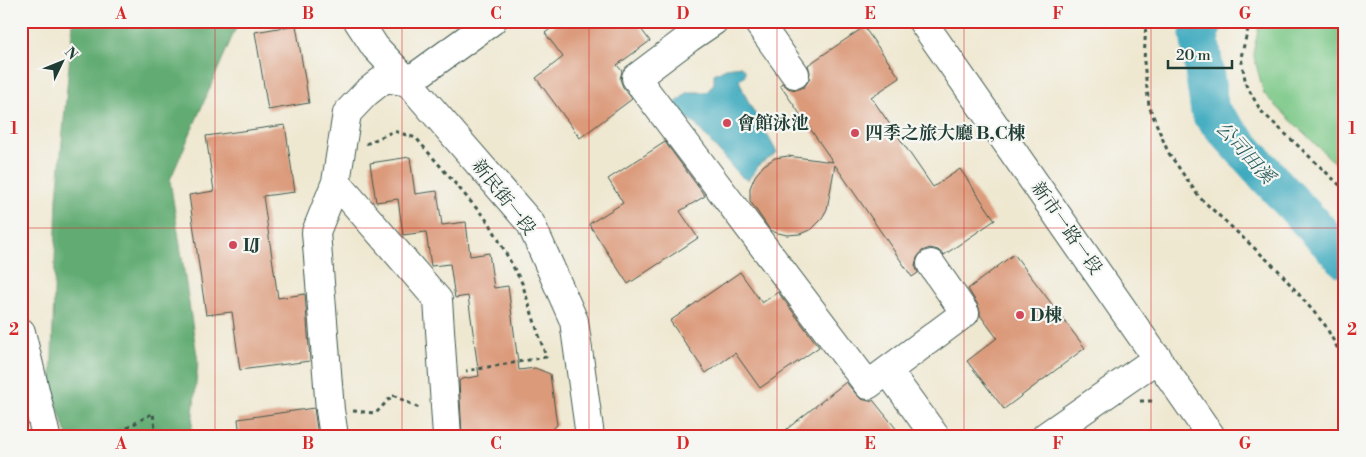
<svg xmlns="http://www.w3.org/2000/svg" width="1366" height="457" font-family="'Libre Bodoni','Noto Serif TC',serif">
  <style>
    .green { fill: #79c786; stroke: #4c825d }
    .forest { fill: #62ac73; stroke: #407454 }
    .water { fill: #40abbf; stroke: #30747a }
    .lines { fill: none; stroke-linecap: round; stroke-linejoin: round }
    .river { stroke: #40abbf; stroke-width: 39 }
    .building { fill: #db9a7a }
    .minor-casing { stroke: #3e574c; stroke-width: 30 }
    .path { stroke: #3e574c; stroke-width: 3; stroke-dasharray: 4 4; stroke-linecap: butt }
    .minor { stroke: #fff; stroke-width: 28 }
    .grid { fill: none; stroke: #d62828; stroke-width: 1; stroke-opacity: 0.55 }
    .poi-dot { fill: #d1495b; stroke: #f6f6f2; stroke-width: 2 }
    .labels { text-anchor: middle; stroke-width: 4.5; stroke-linejoin: round; paint-order: stroke }
    .poi-label { font-size: 18px; font-weight: bold; fill: #1f3d34; stroke: #f6f6f2; text-anchor: start }
    .street-label { font-size: 18px; fill: #1f3d34; stroke: #f6f6f2 }
    .water-label { font-size: 19px; font-style: italic; fill: #295e5e; stroke: #f6f6f2 }
    .neatline { fill: none; stroke: #d62828; stroke-width: 2 }
    .grid-label { font-size: 16px; text-anchor: middle; font-weight: bold; fill: #d62828 }
  </style>
  <rect width="100%" height="100%" fill="#f6f6f2"/>
  <filter id="ink" filterUnits="userSpaceOnUse"><feTurbulence type="fractalNoise" baseFrequency=".02" numOctaves="2"/><feDisplacementMap in="SourceGraphic" scale="10" xChannelSelector="R" yChannelSelector="G"/><feConvolveMatrix kernelMatrix="1 2 1 2 8 2 1 2 1" color-interpolation-filters="sRGB"/></filter>
  <filter id="wash" filterUnits="userSpaceOnUse"><feTurbulence type="fractalNoise" baseFrequency=".0096" numOctaves="4" result="noise"/><feDisplacementMap in="SourceGraphic" scale="20" xChannelSelector="R" yChannelSelector="G"/><feGaussianBlur stdDeviation="1.12" result="paint"/><feColorMatrix in="noise" values="0 0 0 0 0 0 0 0 0 0 0 0 0 0 0 0 0 1.4 0 .05"/><feComposite in="paint" operator="in"/></filter>
  <g filter="url(#wash)">
    <rect width="100%" height="100%" fill="#efe8d1"/>
    <path class="green" d="M 1264,21 L 1345,21 L 1345,173 L 1264,94 L 1253,53 L 1259,26 Z"/>
    <path class="forest" d="M 73,21 L 239,21 L 170,180 L 198,362 L 191,436 L 67,436 L 51,387 L 57,198 Z"/>
    <path class="water" d="M 741,66 L 745,70 L 745,76 L 739,80 C 748,106 765,129 777,153 L 760,164 L 748,180 L 740,176 L 696,125 L 687,119 L 676,121 L 672,106 L 688,92 L 706,92 L 709,90 L 714,83 L 714,74 L 726,68 Z"/>
    <g class="lines">
      <path class="river" d="M 1204,21 L 1199,34 L 1210,112 L 1269,178 L 1345,259"/>
    </g>
    <g id="blocks">
      <path class="building" d="M 561,21 L 635,21 L 650,41 L 617,65 L 622,71 L 620,79 L 623,87 L 632,99 L 580,138 L 536,78 L 563,57 L 545,33 Z
        M 296,25 L 309,103 L 268,110 L 255,32 Z
        M 864,27 L 900,78 L 871,97 L 933,187 L 960,169 L 995,220 L 944,255 L 938,250 L 930,248 L 922,251 L 917,258 L 915,265 L 918,273 L 912,277 L 835,165 L 827,209 L 821,220 L 812,229 L 800,234 L 787,235 L 774,232 L 770,230 L 750,201 L 750,188 L 755,176 L 764,165 L 775,158 L 788,156 L 833,162 L 780,85 L 782,83 L 788,88 L 796,90 L 804,87 L 809,80 L 810,72 L 808,65 Z
        M 285,125 L 295,192 L 263,196 L 278,298 L 305,294 L 310,361 L 240,370 L 232,312 L 206,315 L 189,195 L 214,191 L 206,136 Z
        M 665,142 L 705,196 L 680,211 L 698,238 L 628,284 L 589,224 L 623,203 L 608,179 Z
        M 410,157 L 415,194 L 437,191 L 442,225 L 466,222 L 470,256 L 489,253 L 494,288 L 508,286 L 519,370 L 535,368 L 550,374 L 557,425 L 545,436 L 462,436 L 459,381 L 462,379 L 479,376 L 468,296 L 455,298 L 450,264 L 431,266 L 426,232 L 403,235 L 398,199 L 376,202 L 370,163 Z
        M 1014,254 L 1085,348 L 1004,409 L 967,361 L 997,338 L 980,315 L 980,311 L 978,305 L 968,289 Z
        M 740,272 L 762,303 L 778,292 L 819,347 L 760,388 L 735,353 L 706,373 L 670,321 Z
        M 846,382 L 856,394 L 861,399 L 869,401 L 873,400 L 902,436 L 778,436 Z
        M 314,408 L 318,436 L 240,436 L 238,419 Z"/>
    </g>
  </g>
  <g filter="url(#ink)">
    <use href="#blocks" fill-opacity="0" stroke="#3e574c" stroke-width="1"/>
    <g class="lines">
      <defs>
        <path id="minor" d="M 358,21 L 375,47 L 408,82 L 531,224 L 574,321 L 590,436
          M 714,21 L 689,38 L 636,78 L 868,385 L 965,313 L 931,264
          M 757,21 L 795,74
          M 922,21 L 1211,436
          M 336,182 L 438,300 L 447,436
          M 21,332 L 46,436
          M 888,371 L 935,436
          M 334,436 L 330,410 L 316,232 L 336,182 L 347,113 L 366,93 L 385,78 L 408,82 L 492,21
          M 1046,436 L 1158,358"/>
      </defs>
      <use href="#minor" class="minor-casing"/>
      <path class="path" d="M 1146,21 L 1144,62 L 1149,106 L 1168,152 L 1199,197 L 1278,270 L 1325,325 L 1345,362
        M 1250,21 L 1241,57 L 1246,85 L 1261,111 L 1345,190
        M 366,144 L 394,131 L 416,138 L 490,224 L 522,283 L 546,357 L 466,371
        M 1140,401 L 1156,401
        M 353,411 L 376,413 L 393,395 L 421,409
        M 113,436 L 153,413 L 156,436"/>
      <use href="#minor" class="minor"/>
    </g>
  </g>
  <path class="grid" d="M 215,21 L 215,436M 402,21 L 402,436M 589,21 L 589,436M 777,21 L 777,436M 964,21 L 964,436M 1151,21 L 1151,436M 21,228 L 1345,228"/>
  <g class="poi-dot">
    <circle cx="727" cy="123" r="5"/>
    <circle cx="855" cy="133" r="5"/>
    <circle cx="233" cy="245" r="5"/>
    <circle cx="1020" cy="315" r="5"/>
  </g>
  <g class="labels">
    <g class="poi-label">
      <text x="737" y="129">會館泳池</text>
      <text x="865" y="139">四季之旅大廳 B,C棟</text>
      <text x="243" y="251">I/J</text>
      <text x="1030" y="321">D棟</text>
    </g>
    <g class="street-label">
      <text transform="translate(504 197) rotate(52)" y="6">新民街一段</text>
      <text transform="translate(1067 228) rotate(55)" y="6">新市一路一段</text>
    </g>
    <g class="water-label">
      <text transform="translate(1246 152) rotate(48)" y="7">公司田溪</text>
    </g>
  </g>
  <rect width="1366" height="457" fill="none" stroke="#f6f6f2" stroke-width="55"/>
  <g transform="translate(62 62) rotate(47)" stroke="#f6f6f2" stroke-width="4" paint-order="stroke">
  <path d="M0-4L9 19L0 12L-9 19Z" fill="#1f3d34"/>
  <text y="-8" font-size="14" font-weight="bold" text-anchor="middle" fill="#1f3d34">N</text>
  </g>
  <path d="M1168 60v8h64v-8" fill="none" stroke="#1f3d34" stroke-width="2.5"/>
  <text x="1176" y="60" font-size="15" fill="#1f3d34" stroke="#f6f6f2" stroke-width="4" paint-order="stroke">20 m</text>
  <rect x="28" y="28" width="1310" height="402" class="neatline"/>
  <g class="grid-label">
    <text x="121" y="19">A</text>
    <text x="308" y="19">B</text>
    <text x="496" y="19">C</text>
    <text x="683" y="19">D</text>
    <text x="870" y="19">E</text>
    <text x="1058" y="19">F</text>
    <text x="1245" y="19">G</text>
    <text x="14" y="134">1</text>
    <text x="1352" y="134">1</text>
    <text x="14" y="335">2</text>
    <text x="1352" y="335">2</text>
    <text x="121" y="449">A</text>
    <text x="308" y="449">B</text>
    <text x="496" y="449">C</text>
    <text x="683" y="449">D</text>
    <text x="870" y="449">E</text>
    <text x="1058" y="449">F</text>
    <text x="1245" y="449">G</text>
  </g>
</svg>
